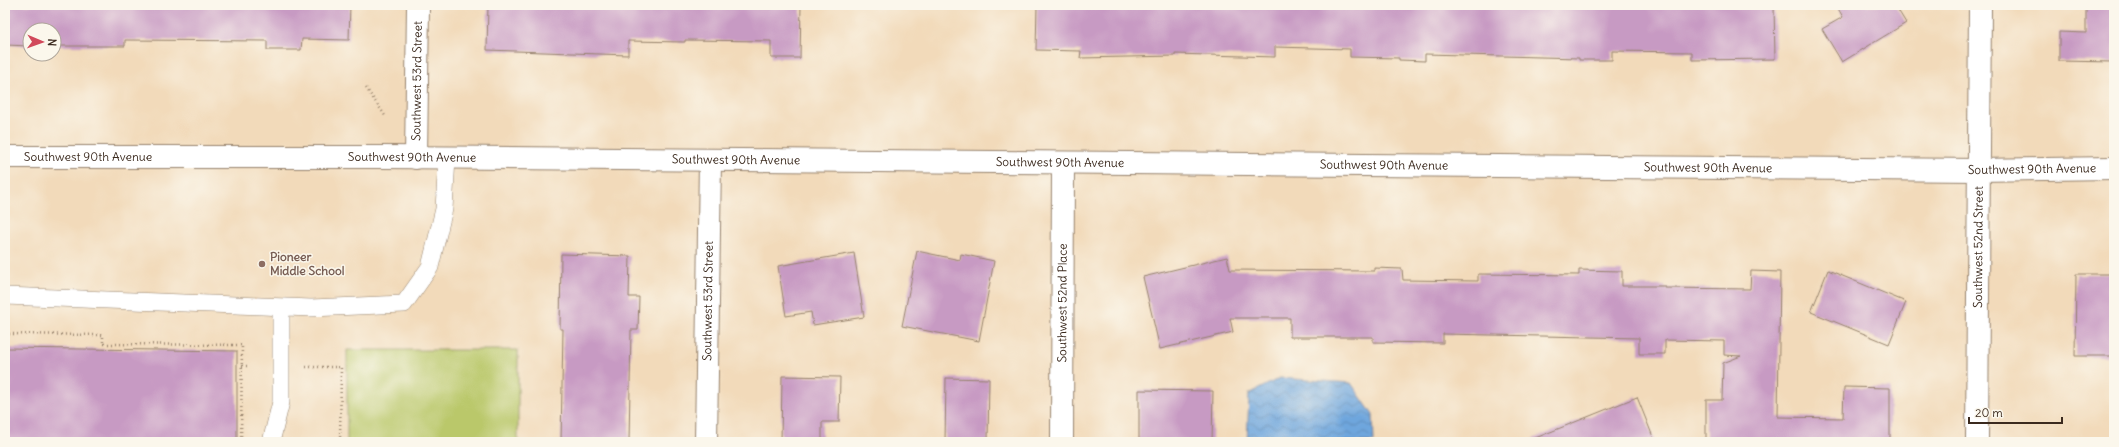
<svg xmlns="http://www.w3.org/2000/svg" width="2119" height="447" font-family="Delius,sans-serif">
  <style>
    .grass { fill: #bac86a; stroke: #7a7944 }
    .water { fill: url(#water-waves); stroke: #54687e }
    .building { fill: #c79ac3 }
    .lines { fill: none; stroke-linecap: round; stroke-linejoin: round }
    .service-casing { stroke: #96826c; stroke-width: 18 }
    .minor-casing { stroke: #96826c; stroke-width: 24 }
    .tertiary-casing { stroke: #96826c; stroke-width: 24 }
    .path { stroke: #96826c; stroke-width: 2.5; stroke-dasharray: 1 3; stroke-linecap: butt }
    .service { stroke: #fff; stroke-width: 17 }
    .minor { stroke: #fff; stroke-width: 22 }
    .tertiary { stroke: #fff; stroke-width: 22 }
    .education-dot { fill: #8d6e63; stroke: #fbf7ec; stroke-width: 1.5 }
    .labels { text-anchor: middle; stroke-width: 3; stroke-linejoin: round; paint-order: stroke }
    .street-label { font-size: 12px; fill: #3b2a1e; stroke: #fbf7ec }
    .education-label { font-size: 12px; font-weight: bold; fill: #785e54; stroke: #fbf7ec; text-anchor: start }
  </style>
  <defs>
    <pattern id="water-waves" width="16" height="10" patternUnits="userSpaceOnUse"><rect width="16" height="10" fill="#6ea6dd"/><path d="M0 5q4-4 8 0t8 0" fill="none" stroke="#5c87b3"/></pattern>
  </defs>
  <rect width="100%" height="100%" fill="#fbf7ec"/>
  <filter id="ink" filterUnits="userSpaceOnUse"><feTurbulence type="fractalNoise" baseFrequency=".025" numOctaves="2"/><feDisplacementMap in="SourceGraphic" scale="8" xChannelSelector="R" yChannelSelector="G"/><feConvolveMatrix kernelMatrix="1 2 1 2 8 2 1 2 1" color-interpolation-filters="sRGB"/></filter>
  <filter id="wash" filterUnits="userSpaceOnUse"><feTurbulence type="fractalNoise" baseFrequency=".012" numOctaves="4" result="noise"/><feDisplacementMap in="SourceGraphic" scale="16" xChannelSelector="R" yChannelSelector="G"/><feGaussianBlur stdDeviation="0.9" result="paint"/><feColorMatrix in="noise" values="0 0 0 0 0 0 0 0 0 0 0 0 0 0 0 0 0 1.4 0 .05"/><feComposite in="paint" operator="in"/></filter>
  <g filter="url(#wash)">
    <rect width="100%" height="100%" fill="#f2daba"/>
    <path class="grass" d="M 347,350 L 518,350 L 518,442 L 347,442 Z"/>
    <path class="water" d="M 1280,378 L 1351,383 L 1373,415 L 1374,442 L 1247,442 L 1249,394 Z"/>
    <g id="blocks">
      <path class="building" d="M 5,5 L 350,5 L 349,40 L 302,39 L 301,50 L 267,50 L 267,41 L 125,40 L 125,46 L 54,46 L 54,30 L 30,30 L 30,46 L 5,45 Z
        M 488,5 L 801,5 L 800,58 L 771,58 L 771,41 L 685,40 L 685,42 L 628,41 L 628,55 L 487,50 Z
        M 1037,5 L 1774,5 L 1775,59 L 1692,60 L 1692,52 L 1612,51 L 1612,60 L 1579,60 L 1579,58 L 1425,54 L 1425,61 L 1399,60 L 1399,58 L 1350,57 L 1350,49 L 1275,47 L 1275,57 L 1175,54 L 1175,56 L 1080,58 L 1081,51 L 1036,50 Z
        M 1836,5 L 1895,5 L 1906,23 L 1842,62 L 1822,29 L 1843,17 Z
        M 2086,5 L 2114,5 L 2114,62 L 2059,61 L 2059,32 L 2086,33 Z
        M 917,251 L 960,260 L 961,254 L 994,261 L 979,341 L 902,326 Z
        M 854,253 L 864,317 L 813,325 L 811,312 L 786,316 L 778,266 Z
        M 561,254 L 630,256 L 629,297 L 639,297 L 638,330 L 631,330 L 629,442 L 561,442 L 563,329 L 560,329 Z
        M 1227,257 L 1230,270 L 1374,271 L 1374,268 L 1402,269 L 1403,280 L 1478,281 L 1478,274 L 1579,275 L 1579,270 L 1622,271 L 1622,286 L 1665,286 L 1665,288 L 1750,289 L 1751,271 L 1780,272 L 1778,417 L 1843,418 L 1844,387 L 1890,388 L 1890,442 L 1706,442 L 1706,400 L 1722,400 L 1723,363 L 1741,356 L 1724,355 L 1724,341 L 1665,340 L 1665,354 L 1639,354 L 1639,338 L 1443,334 L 1443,343 L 1373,342 L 1373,337 L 1290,337 L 1290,318 L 1230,318 L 1233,332 L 1160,349 L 1143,277 Z
        M 1828,270 L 1906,302 L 1889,344 L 1811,312 Z
        M 2076,274 L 2114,274 L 2114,356 L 2075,356 Z
        M 5,348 L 237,351 L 237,442 L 5,442 Z
        M 782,376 L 840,377 L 839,422 L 822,422 L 822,442 L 781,442 Z
        M 946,378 L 989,379 L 988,442 L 945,442 Z
        M 1139,390 L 1213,391 L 1212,442 L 1139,442 Z
        M 1637,397 L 1655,442 L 1528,442 L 1528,441 Z"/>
    </g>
  </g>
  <g filter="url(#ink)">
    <use href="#blocks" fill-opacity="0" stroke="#96826c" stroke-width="1"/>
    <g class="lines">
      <defs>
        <path id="service" d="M 5,296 L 311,308 L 404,304 L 430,267 L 444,209 L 447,158
          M 271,442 L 281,402 L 281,307"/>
        <g id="minor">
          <path id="s1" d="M 416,158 L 418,5"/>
          <path id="s2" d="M 706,442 L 710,160"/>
          <path id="s3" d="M 1062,442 L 1063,164"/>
          <path id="s4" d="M 1977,442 L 1980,5"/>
        </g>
        <g id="tertiary">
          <path id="s5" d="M 5,157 L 384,157 L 1979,170 L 2114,168"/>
        </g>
      </defs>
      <use href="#service" class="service-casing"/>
      <use href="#minor" class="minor-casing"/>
      <use href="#tertiary" class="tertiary-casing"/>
      <path class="path" d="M 366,88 L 386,117
        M 5,334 L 103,335 L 103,344 L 242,345 L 241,442
        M 242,366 L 250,366
        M 306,367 L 341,367 L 340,442"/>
      <use href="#service" class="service"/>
      <use href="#minor" class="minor"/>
      <use href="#tertiary" class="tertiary"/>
    </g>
  </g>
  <circle class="education-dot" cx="262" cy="264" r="4"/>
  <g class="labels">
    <g class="street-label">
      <text dy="4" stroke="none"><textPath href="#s1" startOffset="77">Southwest 53rd Street</textPath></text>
      <text dy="4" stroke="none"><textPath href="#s5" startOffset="83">Southwest 90th Avenue</textPath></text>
      <text dy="4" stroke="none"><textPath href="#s5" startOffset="407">Southwest 90th Avenue</textPath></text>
      <text dy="4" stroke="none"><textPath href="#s5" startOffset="731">Southwest 90th Avenue</textPath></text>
      <text dy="4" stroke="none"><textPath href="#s5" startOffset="1055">Southwest 90th Avenue</textPath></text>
      <text dy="4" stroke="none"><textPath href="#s5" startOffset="1379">Southwest 90th Avenue</textPath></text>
      <text dy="4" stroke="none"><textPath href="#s5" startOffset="1703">Southwest 90th Avenue</textPath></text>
      <text dy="4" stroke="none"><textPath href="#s5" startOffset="2027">Southwest 90th Avenue</textPath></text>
      <text dy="4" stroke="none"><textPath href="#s4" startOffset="195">Southwest 52nd Street</textPath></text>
      <text dy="4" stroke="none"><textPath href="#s2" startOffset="141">Southwest 53rd Street</textPath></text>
      <text dy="4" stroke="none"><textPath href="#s3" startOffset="139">Southwest 52nd Place</textPath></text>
    </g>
    <g class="education-label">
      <text x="270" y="261">Pioneer<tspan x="270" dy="14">Middle School</tspan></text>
    </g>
  </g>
  <rect width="2119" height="447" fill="none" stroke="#fbf7ec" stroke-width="20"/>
  <g transform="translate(42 42) rotate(92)"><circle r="19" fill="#fbf7ec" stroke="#aea59a"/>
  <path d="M0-3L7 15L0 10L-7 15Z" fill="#d1495b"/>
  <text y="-6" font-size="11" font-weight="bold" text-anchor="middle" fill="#3b2a1e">N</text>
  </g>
  <path d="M1969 417v6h93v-6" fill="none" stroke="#3b2a1e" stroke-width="2"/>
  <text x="1975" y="417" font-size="12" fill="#3b2a1e" stroke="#fbf7ec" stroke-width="3" paint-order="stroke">20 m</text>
</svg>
